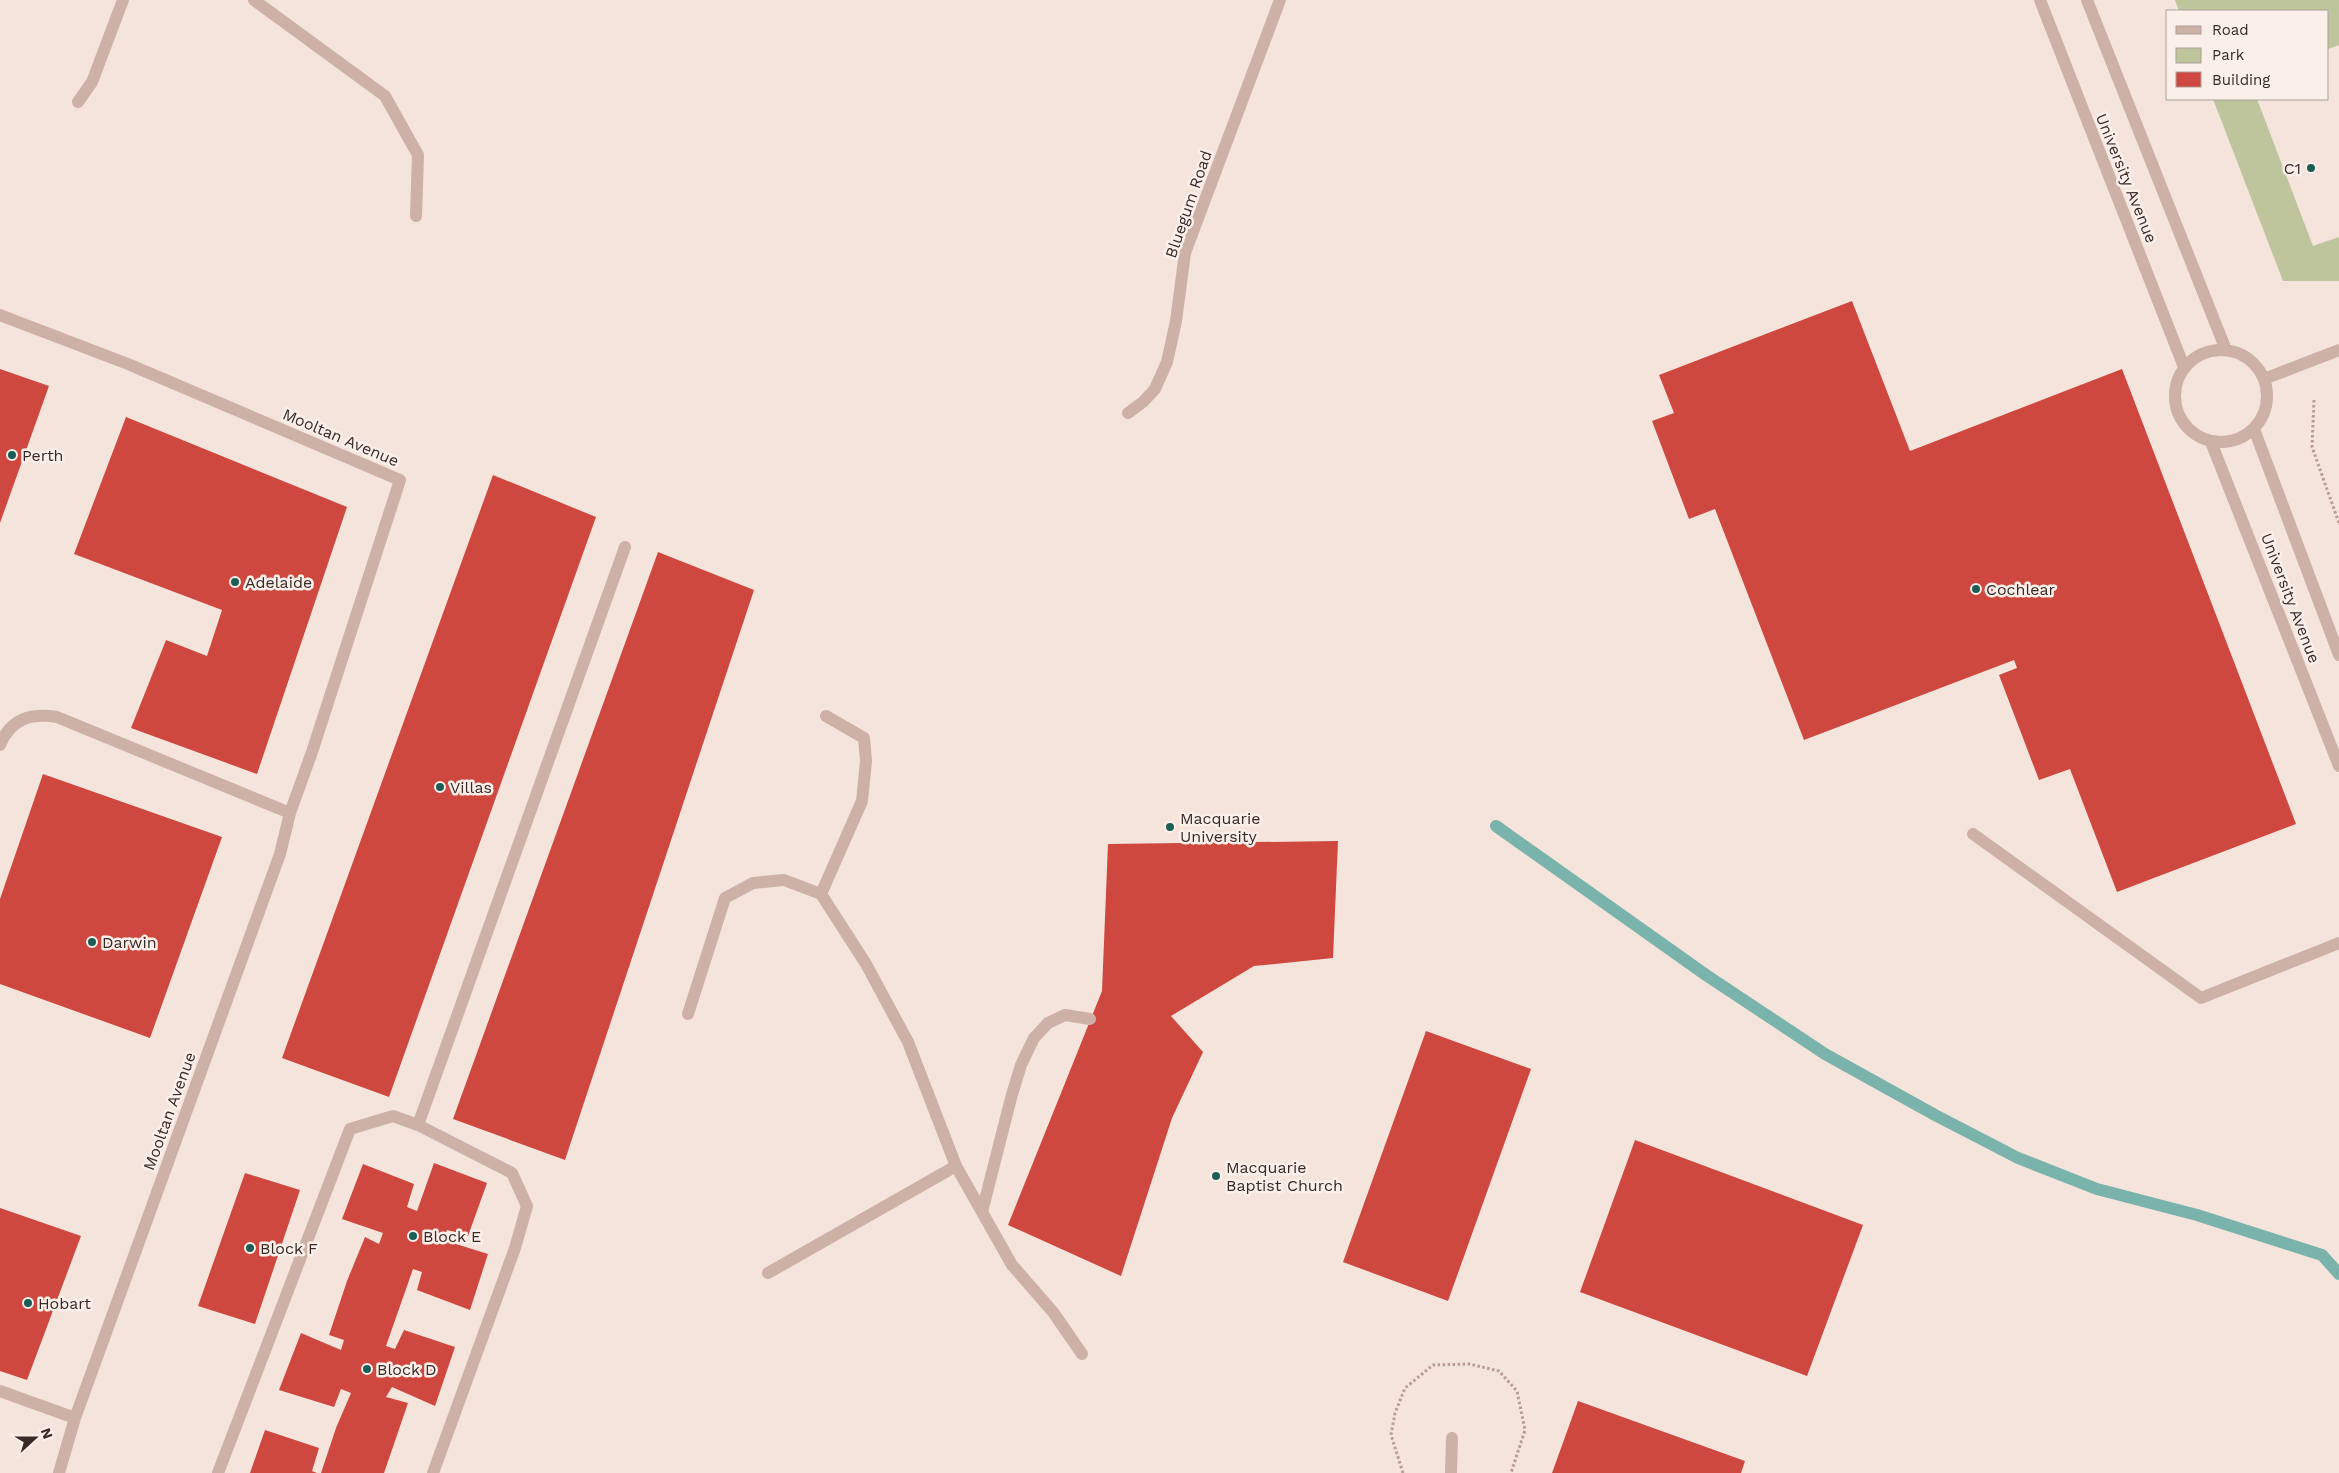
<svg xmlns="http://www.w3.org/2000/svg" width="2339" height="1473" font-family="'Work Sans',sans-serif">
  <style>
    .green { fill: #bec49b }
    .lines { fill: none; stroke-linecap: round; stroke-linejoin: round }
    .stream { stroke: #79b3ab; stroke-width: 12 }
    .building { fill: #ce483f }
    .path { stroke: #b99b91; stroke-width: 3; stroke-dasharray: 2.5 2.5; stroke-linecap: butt }
    .minor { stroke: #cdb1a7; stroke-width: 12 }
    .poi-dot { fill: #1a5e56; stroke: #fbefe9; stroke-width: 2 }
    .labels { text-anchor: middle; stroke-width: 5; stroke-linejoin: round; paint-order: stroke }
    .poi-label { font-size: 16px; fill: #392a28; stroke: #fbefe9; text-anchor: start }
    .street-label { font-size: 16px; fill: #392a28; stroke: #fbefe9 }
  </style>
  <rect width="100%" height="100%" fill="#f4e4dc"/>
  <path class="green" d="M 2175,0 L 2339,0 L 2339,45 L 2328,49 L 2328,11 L 2179,11 Z
    M 2213,99 L 2257,99 L 2313,246 L 2339,237 L 2339,281 L 2283,281 Z"/>
  <g class="lines">
    <path class="stream" d="M 1496,826 L 1706,975 L 1825,1054 L 1935,1115 L 2018,1158 L 2097,1189 L 2197,1215 L 2322,1255 L 2339,1274"/>
  </g>
  <path class="building" d="M 1852,301 L 1910,451 L 2122,369 L 2296,824 L 2117,892 L 2070,769 L 2039,780 L 1999,675 L 2017,668 L 2014,660 L 1804,740 L 1715,509 L 1689,519 L 1652,421 L 1674,413 L 1659,375 Z
    M 0,369 L 49,386 L 0,523 Z
    M 126,417 L 347,507 L 257,774 L 131,728 L 166,640 L 207,656 L 222,610 L 74,554 Z
    M 493,475 L 596,517 L 389,1097 L 282,1058 Z
    M 658,552 L 754,590 L 565,1160 L 453,1119 Z
    M 43,774 L 222,837 L 150,1038 L 0,984 L 0,899 Z
    M 1338,841 L 1333,958 L 1254,966 L 1171,1016 L 1203,1052 L 1172,1118 L 1121,1276 L 1008,1225 L 1102,991 L 1108,844 Z
    M 1426,1031 L 1531,1069 L 1448,1301 L 1343,1262 Z
    M 1635,1140 L 1863,1225 L 1807,1376 L 1580,1292 Z
    M 434,1163 L 487,1183 L 468,1236 L 447,1230 L 443,1240 L 488,1254 L 470,1310 L 417,1290 L 422,1272 L 413,1269 L 386,1346 L 395,1349 L 404,1330 L 455,1347 L 435,1406 L 392,1387 L 386,1397 L 408,1403 L 384,1473 L 321,1473 L 336,1428 L 351,1393 L 341,1389 L 334,1407 L 279,1390 L 301,1333 L 341,1350 L 344,1340 L 329,1335 L 347,1281 L 365,1237 L 379,1244 L 383,1233 L 342,1219 L 363,1164 L 414,1184 L 407,1207 L 417,1211 Z
    M 245,1173 L 300,1190 L 255,1324 L 198,1306 Z
    M 0,1208 L 81,1236 L 27,1380 L 0,1371 Z
    M 1578,1401 L 1745,1461 L 1741,1473 L 1552,1473 Z
    M 265,1430 L 319,1448 L 312,1471 L 317,1473 L 250,1473 Z"/>
  <g class="lines">
    <path class="path" d="M 2314,400 L 2312,447 L 2339,523
      M 1403,1473 L 1391,1435 L 1395,1413 L 1405,1388 L 1433,1365 L 1469,1364 L 1499,1371 L 1517,1391 L 1525,1430 L 1511,1473"/>
    <path class="minor" d="M 254,0 L 385,96 L 418,155 L 416,216
      M 2040,0 L 2184,367
      M 2087,0 L 2226,350
      M 78,102 L 92,82 L 123,0
      M 0,315 L 128,364 L 400,480 L 312,752 L 290,813 L 280,854 L 75,1418 L 59,1473
      M2175 396a46 46 0 1 1 92 0a46 46 0 1 1-92 0Z
      M 2264,379 L 2339,350
      M 1128,413 L 1143,402 L 1155,389 L 1167,362 L 1176,321 L 1185,253 L 1280,0
      M 2254,429 L 2339,655
      M 2211,442 L 2339,766
      M 0,745 C 11,718 31,713 57,717 L 290,813
      M 1973,834 L 2201,998 L 2339,943
      M 821,894 L 862,801 L 866,761 L 864,738 L 826,716
      M 688,1014 L 725,898 L 753,883 L 784,880 L 821,894 L 866,964 L 908,1042 L 956,1166 L 1012,1265 L 1053,1312 L 1082,1354
      M 418,1125 L 625,547
      M 982,1212 L 1011,1098 L 1021,1065 L 1034,1038 L 1048,1023 L 1065,1015 L 1090,1019
      M 768,1273 L 956,1166
      M 0,1391 L 75,1418
      M 218,1473 L 350,1129 L 393,1116 L 418,1125 L 512,1173 L 527,1206 L 515,1248 L 433,1473
      M 1451,1473 L 1452,1438"/>
  </g>
  <g class="poi-dot">
    <circle cx="2311" cy="168" r="5"/>
    <circle cx="12" cy="455" r="5"/>
    <circle cx="235" cy="582" r="5"/>
    <circle cx="1976" cy="589" r="5"/>
    <circle cx="440" cy="787" r="5"/>
    <circle cx="1170" cy="827" r="5"/>
    <circle cx="92" cy="942" r="5"/>
    <circle cx="1216" cy="1176" r="5"/>
    <circle cx="413" cy="1236" r="5"/>
    <circle cx="250" cy="1248" r="5"/>
    <circle cx="28" cy="1303" r="5"/>
    <circle cx="367" cy="1369" r="5"/>
  </g>
  <g class="labels">
    <g class="poi-label">
      <text x="2301" y="174" text-anchor="end">C1</text>
      <text x="22" y="461">Perth</text>
      <text x="245" y="588">Adelaide</text>
      <text x="1986" y="595">Cochlear</text>
      <text x="450" y="793">Villas</text>
      <text x="1180" y="824">Macquarie<tspan x="1180" dy="18">University</tspan></text>
      <text x="102" y="948">Darwin</text>
      <text x="1226" y="1173">Macquarie<tspan x="1226" dy="18">Baptist Church</tspan></text>
      <text x="423" y="1242">Block E</text>
      <text x="260" y="1254">Block F</text>
      <text x="38" y="1309">Hobart</text>
      <text x="377" y="1375">Block D</text>
    </g>
    <g class="street-label">
      <text transform="translate(2127 178) rotate(68)" y="6">University Avenue</text>
      <text transform="translate(1188 204) rotate(-71)" y="6">Bluegum Road</text>
      <text transform="translate(341 437) rotate(23)" y="6">Mooltan Avenue</text>
      <text transform="translate(2291 598) rotate(69)" y="6">University Avenue</text>
      <text transform="translate(169 1111) rotate(-70)" y="6">Mooltan Avenue</text>
    </g>
  </g>
  <rect x="2166" y="10" width="162" height="90" fill="#fbefe9" stroke="#ada09c"/>
  <rect x="2176" y="26" width="25" height="8" fill="#cdb1a7" stroke="#ada09c"/>
  <text x="2212" y="35" font-size="15" fill="#392a28">Road</text>
  <rect x="2176" y="48" width="25" height="15" fill="#bec49b" stroke="#ada09c"/>
  <text x="2212" y="60" font-size="15" fill="#392a28">Park</text>
  <rect x="2176" y="72" width="25" height="15" fill="#ce483f" stroke="#ada09c"/>
  <text x="2212" y="85" font-size="15" fill="#392a28">Building</text>
  <g transform="translate(35 1438) rotate(69)" stroke="#fbefe9" stroke-width="4" paint-order="stroke">
  <path d="M0-4L9 19L0 12L-9 19Z" fill="#392a28"/>
  <text y="-8" font-size="14" font-weight="bold" text-anchor="middle" fill="#392a28">N</text>
  </g>
</svg>
